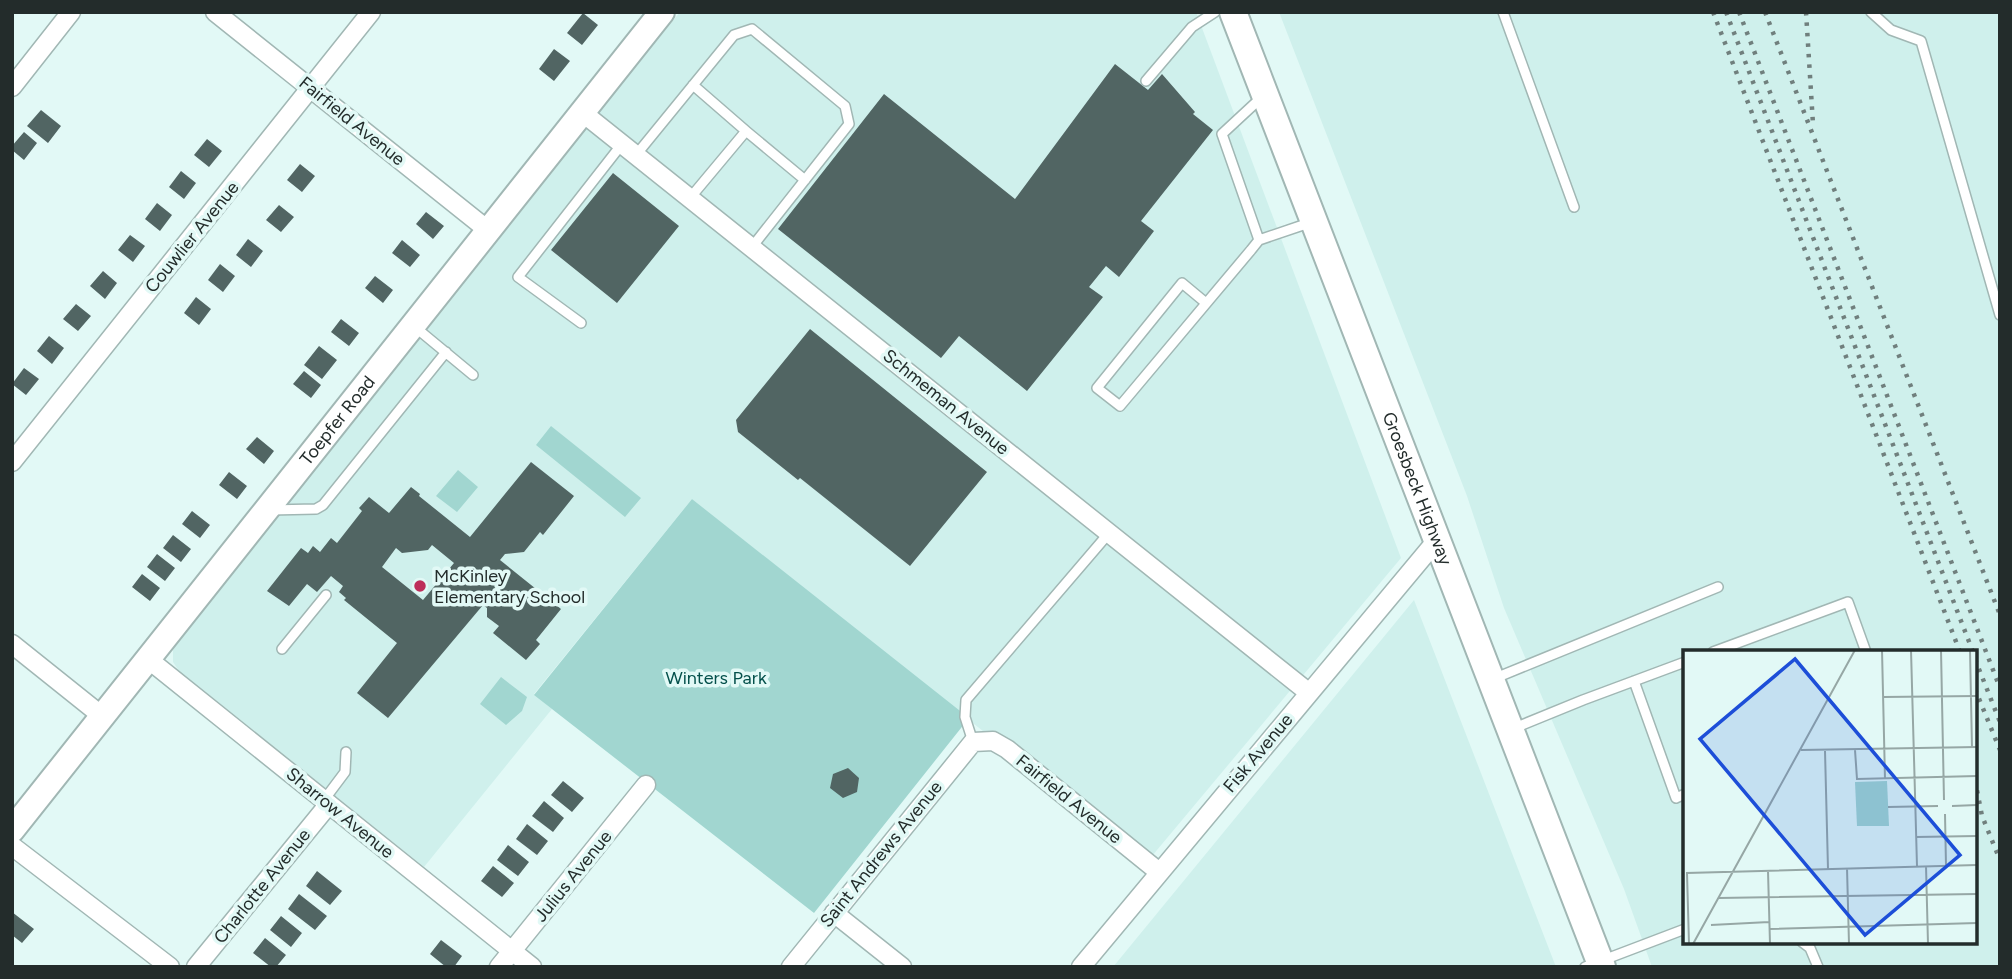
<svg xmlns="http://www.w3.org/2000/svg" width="2012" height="979" font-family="Figtree,sans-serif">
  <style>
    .built { fill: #cff0ec; fill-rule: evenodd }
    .green { fill: #a1d6d0 }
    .building { fill: #516563; fill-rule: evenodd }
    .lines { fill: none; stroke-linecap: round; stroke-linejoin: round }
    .lane-casing { stroke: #a1b7b4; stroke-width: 12 }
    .street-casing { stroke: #a1b7b4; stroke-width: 21 }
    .secondary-casing { stroke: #a1b7b4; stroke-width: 28 }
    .primary-casing { stroke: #a1b7b4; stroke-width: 30 }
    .lane { stroke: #fff; stroke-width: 9 }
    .street { stroke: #fff; stroke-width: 18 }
    .secondary { stroke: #fff; stroke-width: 24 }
    .primary { stroke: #fff; stroke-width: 26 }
    .rail { stroke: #707f7d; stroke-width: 4.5; stroke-dasharray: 3.5 7; stroke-linecap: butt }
    .poi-dot { fill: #bd2e5a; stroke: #e2f9f6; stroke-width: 2.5 }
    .labels { text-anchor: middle; stroke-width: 7; stroke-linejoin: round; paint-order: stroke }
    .street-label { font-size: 18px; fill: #232c2b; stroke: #e2f9f6 }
    .poi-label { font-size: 18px; fill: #232c2b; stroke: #e2f9f6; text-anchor: start }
    .park-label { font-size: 18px; fill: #04504b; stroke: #e2f9f6 }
    .inset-road { fill: none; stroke: #96a7a5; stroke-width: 2 }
    .view { fill: #1d4ed8; fill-opacity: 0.15; stroke: #1d4ed8; stroke-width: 3.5 }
    .inset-edge { fill: none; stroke: #232c2b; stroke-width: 3.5 }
  </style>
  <rect width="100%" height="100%" fill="#e2f9f6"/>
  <path class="built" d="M 680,12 L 1196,12 L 1401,558 L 1147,862 L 692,499 L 534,694 L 552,709 L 424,867 L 179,671 L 173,662 L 173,650 L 180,639 L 203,610 L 235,562 L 443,302 Z
    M 1279,12 L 2000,12 L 2000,967 L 1652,967 L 1624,889 L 1504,608 L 1467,496 ZM 1685,652 L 1975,652 L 1975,942 L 1685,942 Z
    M 1414,600 L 1556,967 L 1113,967 Z"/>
  <path class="green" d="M 551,426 L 641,498 L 625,517 L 536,445 Z
    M 458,470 L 478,487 L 457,512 L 436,496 Z
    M 692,499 L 969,718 L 814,913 L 534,695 Z
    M 501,677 L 527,697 L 522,711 L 506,725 L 480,704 Z"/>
  <path class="building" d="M 583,13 L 598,25 L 582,45 L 567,33 Z
    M 554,49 L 570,61 L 554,81 L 539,69 Z
    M 1115,64 L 1148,90 L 1162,74 L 1195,112 L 1193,114 L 1213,130 L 1141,221 L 1154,231 L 1119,277 L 1106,266 L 1089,287 L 1103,297 L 1027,391 L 959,336 L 941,358 L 778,229 L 884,94 L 1015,199 Z
    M 41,110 L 61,126 L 48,143 L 27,126 Z
    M 24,132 L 37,143 L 24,160 L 12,150 L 12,146 Z
    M 207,139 L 222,151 L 209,167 L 194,155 Z
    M 300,164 L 315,176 L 302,192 L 287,180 Z
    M 181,171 L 196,183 L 184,199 L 169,187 Z
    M 613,173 L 679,226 L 617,303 L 551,250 Z
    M 157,203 L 172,215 L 160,231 L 145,219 Z
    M 279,205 L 294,217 L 281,232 L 266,220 Z
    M 426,212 L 444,226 L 433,239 L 416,224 Z
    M 130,235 L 145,246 L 133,262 L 118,250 Z
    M 248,239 L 263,251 L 251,267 L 236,255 Z
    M 402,240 L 420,255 L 410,267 L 392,253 Z
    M 220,264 L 235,276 L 223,292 L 208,280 Z
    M 103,271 L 117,283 L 105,299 L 90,286 Z
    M 375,276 L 393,290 L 383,303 L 365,288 Z
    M 196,297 L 211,309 L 199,325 L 184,313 Z
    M 76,304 L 91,316 L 78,331 L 63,319 Z
    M 341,319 L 359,333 L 349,346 L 331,332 Z
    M 810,329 L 987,472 L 910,566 L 800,478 L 798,480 L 738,432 L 736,420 Z
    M 49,336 L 64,348 L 52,364 L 37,351 Z
    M 319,346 L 337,360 L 322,379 L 304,365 Z
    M 24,368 L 39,379 L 26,395 L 12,384 Z
    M 304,371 L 321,385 L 311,398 L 293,384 Z
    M 257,437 L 274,451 L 264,464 L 246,449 Z
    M 531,462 L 574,496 L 543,535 L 540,532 L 524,552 L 505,554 L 500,560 L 561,609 L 536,640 L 540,644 L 526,660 L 493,633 L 499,626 L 487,617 L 487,608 L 483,605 L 388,718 L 357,693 L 397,643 L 344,600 L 346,598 L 339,592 L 343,586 L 331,576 L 317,592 L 307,584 L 289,606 L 267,591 L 301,548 L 308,553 L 313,546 L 320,552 L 331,538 L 337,543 L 362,511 L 359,508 L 369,497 L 389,513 L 411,487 L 420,494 L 419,496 L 470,537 ZM 432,545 L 454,563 L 423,600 L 382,567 L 396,548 L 402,553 L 428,550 Z
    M 229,472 L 247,486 L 237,499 L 219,485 Z
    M 192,511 L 210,525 L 200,538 L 182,524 Z
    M 173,535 L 191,549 L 181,562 L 163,548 Z
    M 157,554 L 175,568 L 165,581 L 147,567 Z
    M 142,574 L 160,588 L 150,601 L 132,587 Z
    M 848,768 L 859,778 L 857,792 L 843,798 L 830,788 L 833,774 Z
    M 563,781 L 584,798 L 572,812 L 551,795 Z
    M 544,801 L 564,818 L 553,832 L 532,816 Z
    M 527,824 L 548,841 L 537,855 L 516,839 Z
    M 508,845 L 529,862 L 518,876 L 497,860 Z
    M 493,866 L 514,883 L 502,897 L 481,881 Z
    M 317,871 L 342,891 L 330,905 L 306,886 Z
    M 299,894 L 327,916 L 315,930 L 288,909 Z
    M 12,912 L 34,929 L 22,943 L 12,935 Z
    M 281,916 L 302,933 L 291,947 L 270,930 Z
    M 265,938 L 286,955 L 276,967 L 271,967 L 253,953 Z
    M 441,940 L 462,956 L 454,967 L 446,967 L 430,954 Z"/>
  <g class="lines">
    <defs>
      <path id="lane" d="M 1503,12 L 1574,207
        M 1871,12 L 1891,30 L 1921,41 L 2000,315
        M 1146,81 L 1192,27 L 1215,12
        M 693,85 L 746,131
        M 1263,96 L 1222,134 L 1259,240 L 1312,222
        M 636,155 L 734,35 L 752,29 L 845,106 L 849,124 L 752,247
        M 690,198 L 746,131 L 805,180
        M 1206,303 L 1182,283 L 1097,388 L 1120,406 L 1251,250 L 1259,240
        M 581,323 L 518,277 L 622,144
        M 415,327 L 473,375
        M 270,510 L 316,509 L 323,505 L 446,352
        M 282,649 L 326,595
        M 1713,652 L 1848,602 L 1866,652
        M 1493,679 L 1718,587
        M 1634,681 L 1676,798 L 1685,794
        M 1512,729 L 1583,700 L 1685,662
        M 973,742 L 965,717 L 966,700 L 1109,533
        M 324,800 L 345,772 L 346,752
        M 1802,942 L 1810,948 L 1818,967
        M 1585,967 L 1685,929"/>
      <path id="street" d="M 215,12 L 489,231
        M 12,87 L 71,12
        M 583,113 L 1308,692
        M 12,462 L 371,12
        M 12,644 L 102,716
        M 148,659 L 532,967
        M 12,846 L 170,967
        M 834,913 L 902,967
        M 196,967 L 329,804
        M 499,967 L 646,785
        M 791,967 L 973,742 L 993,741 L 1007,749 L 1159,872
        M 1081,967 L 1437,540"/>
      <g id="secondary">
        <path id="s1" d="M 12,830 L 662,12"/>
      </g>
      <g id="primary">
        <path id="s2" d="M 1233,12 L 1602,967"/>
      </g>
    </defs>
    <use href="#lane" class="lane-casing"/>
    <use href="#street" class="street-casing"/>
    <use href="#secondary" class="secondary-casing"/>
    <use href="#primary" class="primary-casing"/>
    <use href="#lane" class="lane"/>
    <use href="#street" class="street"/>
    <use href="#secondary" class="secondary"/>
    <use href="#primary" class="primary"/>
    <path class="rail" d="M 1713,12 L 1960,652
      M 1726,12 L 1973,652
      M 1739,12 L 2000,688
      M 1765,12 L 2000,615
      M 1806,12 L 1813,124
      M 1975,659 L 2000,722
      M 1975,689 L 2000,750
      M 1975,780 L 1982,816 L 2000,860"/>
  </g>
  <circle class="poi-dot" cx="420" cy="586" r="7"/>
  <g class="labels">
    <g class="street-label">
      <text transform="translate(352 121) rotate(39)" y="6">Fairfield Avenue</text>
      <text transform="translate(192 237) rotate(-51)" y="6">Couwlier Avenue</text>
      <text transform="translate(946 402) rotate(39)" y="6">Schmeman Avenue</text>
      <text dy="6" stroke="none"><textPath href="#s1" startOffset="523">Toepfer Road</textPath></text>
      <text dy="6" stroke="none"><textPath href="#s2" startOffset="511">Groesbeck Highway</textPath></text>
      <text transform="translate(1258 753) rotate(-50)" y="6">Fisk Avenue</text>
      <text transform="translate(1069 799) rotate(39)" y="6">Fairfield Avenue</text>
      <text transform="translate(340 813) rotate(39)" y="6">Sharrow Avenue</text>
      <text transform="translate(881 854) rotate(-51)" y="6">Saint Andrews Avenue</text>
      <text transform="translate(573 876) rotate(-51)" y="6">Julius Avenue</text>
      <text transform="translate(262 886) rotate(-51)" y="6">Charlotte Avenue</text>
    </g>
    <g class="poi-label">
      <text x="434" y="582">McKinley<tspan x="434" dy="21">Elementary School</tspan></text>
    </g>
    <g class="park-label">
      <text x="716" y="684">Winters Park</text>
    </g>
  </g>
  <g transform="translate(1683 650)">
    <rect width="294" height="294" fill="#e2f9f6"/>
    <path d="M 204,131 L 206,176 L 174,176 L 172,132 Z" fill="#a1d6d0"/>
    <path class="inset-road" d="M 199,0 L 202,129M 228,0 L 234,216M 258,0 L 261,150M 287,0 L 289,98M 200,47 L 294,46M 118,100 L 294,97M 172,100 L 174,129 L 294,126M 142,101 L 145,219M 269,156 L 294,155M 205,157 L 255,156M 262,164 L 263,216M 233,187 L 294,186M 243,216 L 245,294M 164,218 L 166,294M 85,221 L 87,294M 36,248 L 294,244M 28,275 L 86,272M 86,279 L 294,273M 6,294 L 4,223 L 294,215M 10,294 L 172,0"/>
    <path class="view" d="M 112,9 L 277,205 L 182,285 L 17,89 Z"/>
    <rect width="294" height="294" class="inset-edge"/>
  </g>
  <rect width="2012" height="979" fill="none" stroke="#232c2b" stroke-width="28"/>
</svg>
